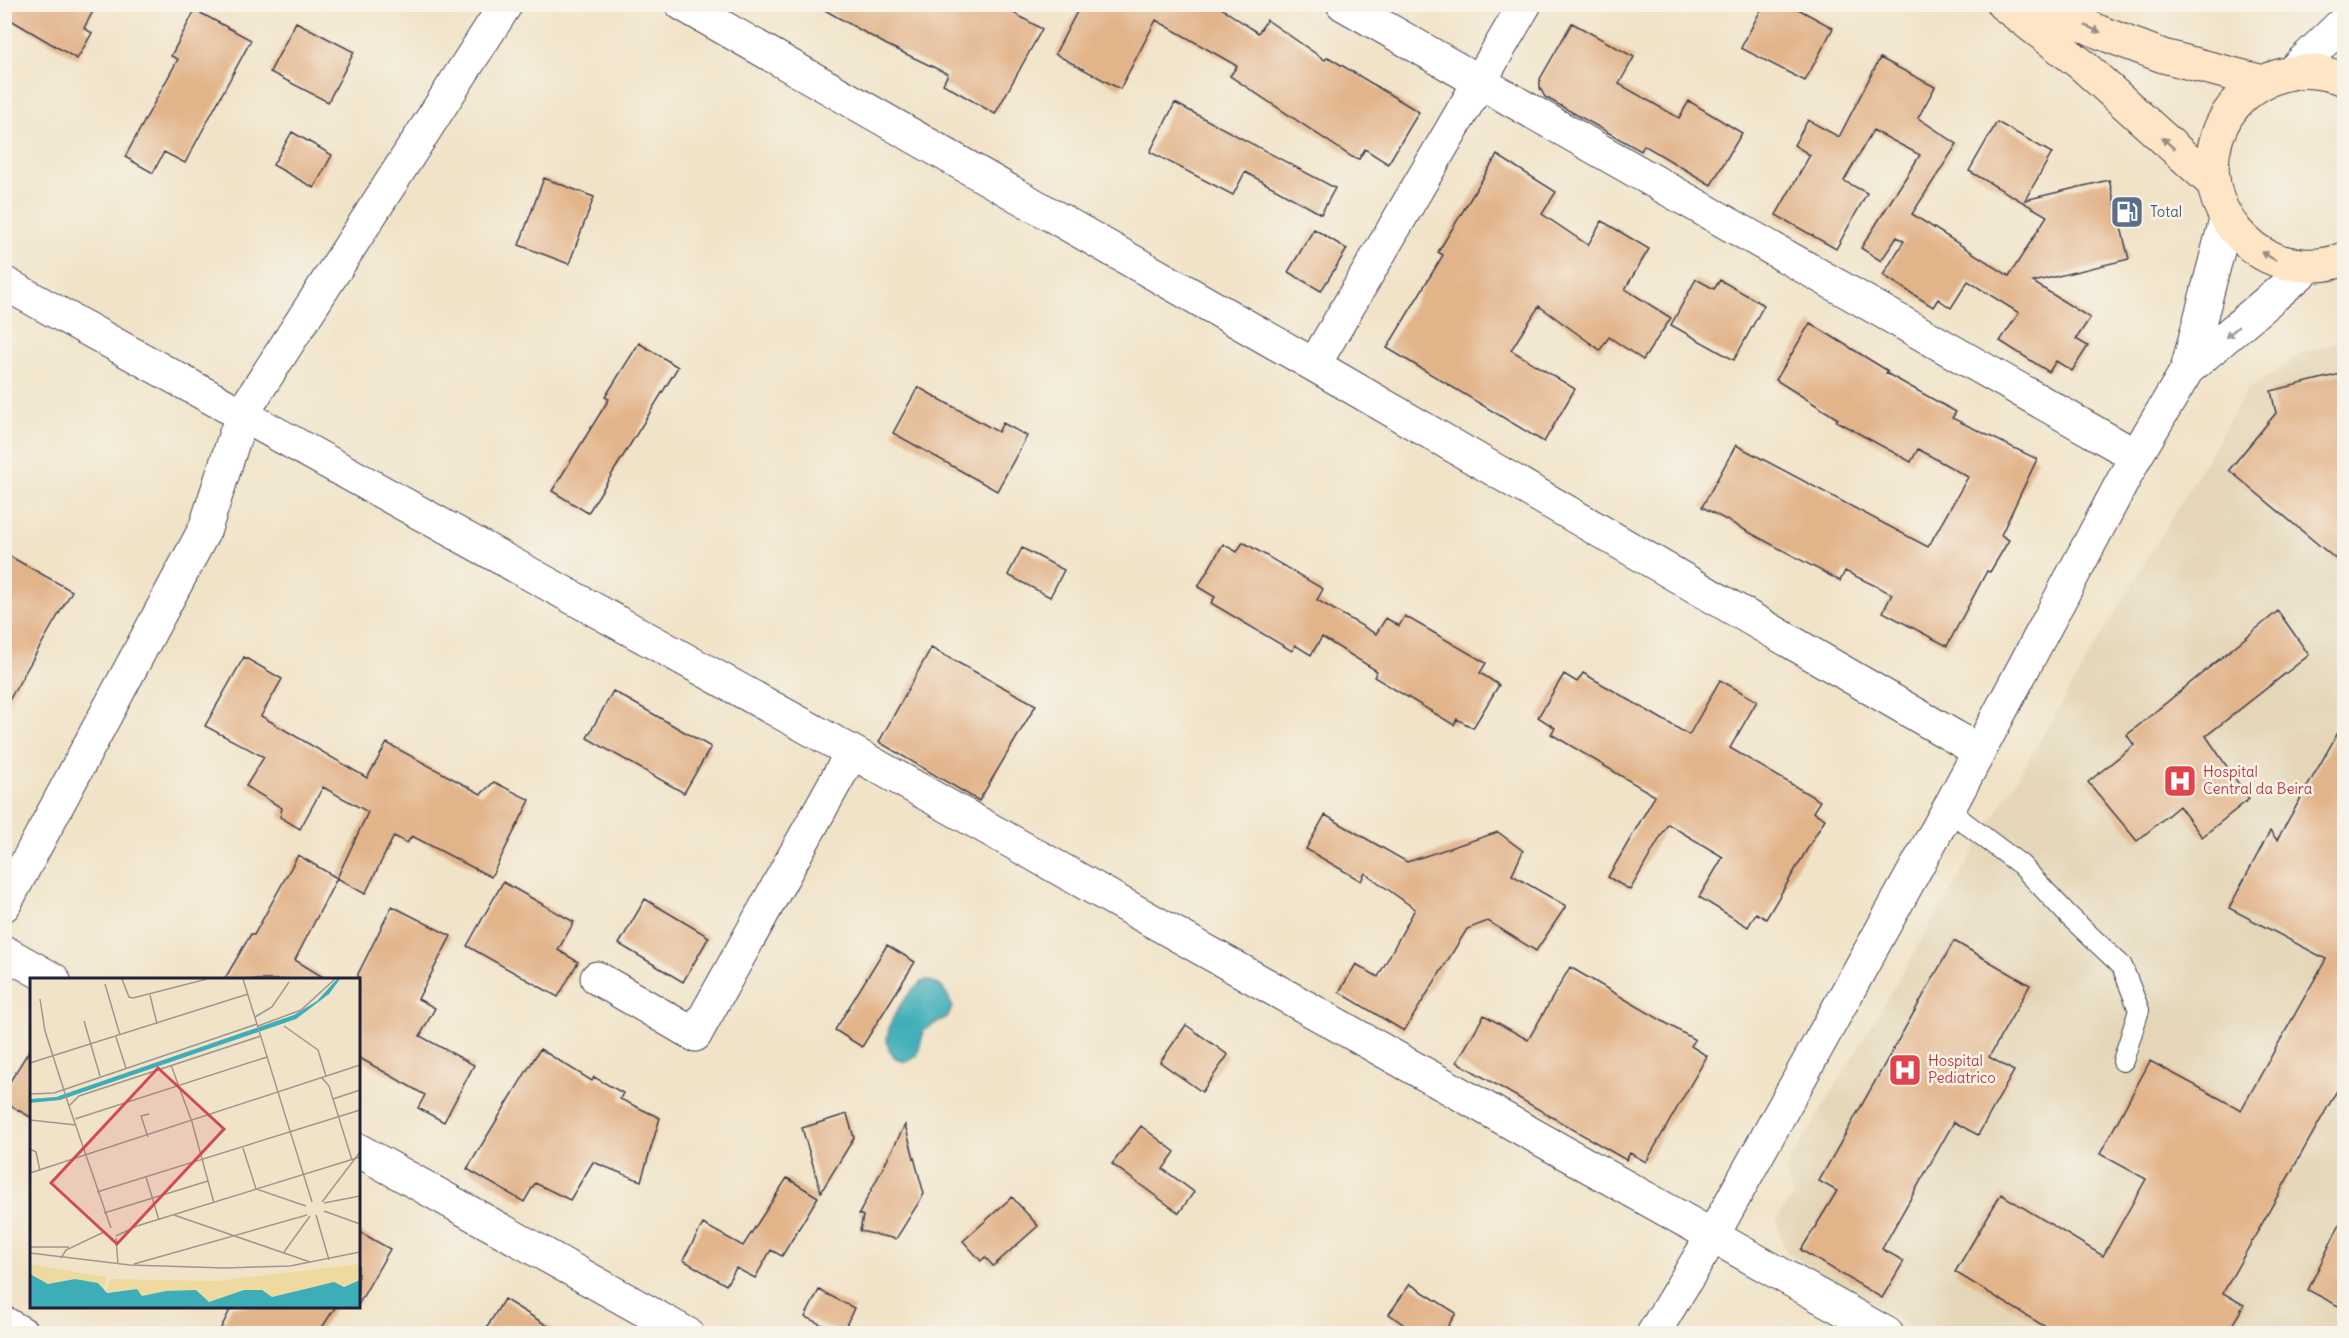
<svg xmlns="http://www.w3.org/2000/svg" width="2349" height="1338" font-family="Delius,sans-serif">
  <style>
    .built { fill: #e4d6b7 }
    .water { fill: #3dadb8; stroke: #30687a; stroke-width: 1.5 }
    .building { fill: #e2b48a }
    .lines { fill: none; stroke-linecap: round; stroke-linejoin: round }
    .lane-casing { stroke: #413f50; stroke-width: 22 }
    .street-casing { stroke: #413f50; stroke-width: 35 }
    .secondary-casing { stroke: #413f50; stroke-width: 35 }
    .lane { stroke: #fff; stroke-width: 20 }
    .street { stroke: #fff; stroke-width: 33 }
    .secondary { stroke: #fde5c5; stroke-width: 33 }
    .oneway { fill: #9a8d87 }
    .oneway2 { fill: #9c9ca7 }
    .labels { text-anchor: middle; stroke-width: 5; stroke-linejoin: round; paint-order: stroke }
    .service-label { font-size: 15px; fill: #4e5e75; stroke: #f7f3e8; text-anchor: start }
    .health-label { font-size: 15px; fill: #be3a42; stroke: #f7f3e8; text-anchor: start }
    .inset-road { fill: none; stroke: #9e9690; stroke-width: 1.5 }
    .view { fill: #d1495b; fill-opacity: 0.15; stroke: #d1495b; stroke-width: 3 }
    .inset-edge { fill: none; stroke: #22223b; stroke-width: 3 }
  </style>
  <rect width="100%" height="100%" fill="#f7f3e8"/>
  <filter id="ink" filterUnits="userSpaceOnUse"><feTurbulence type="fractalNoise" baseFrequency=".0167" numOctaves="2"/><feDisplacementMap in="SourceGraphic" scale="12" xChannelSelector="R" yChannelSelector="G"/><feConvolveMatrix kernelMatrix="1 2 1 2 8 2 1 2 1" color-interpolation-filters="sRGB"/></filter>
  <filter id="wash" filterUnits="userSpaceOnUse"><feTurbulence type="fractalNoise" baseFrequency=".008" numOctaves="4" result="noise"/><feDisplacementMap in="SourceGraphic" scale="24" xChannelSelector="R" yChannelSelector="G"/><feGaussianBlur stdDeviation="1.35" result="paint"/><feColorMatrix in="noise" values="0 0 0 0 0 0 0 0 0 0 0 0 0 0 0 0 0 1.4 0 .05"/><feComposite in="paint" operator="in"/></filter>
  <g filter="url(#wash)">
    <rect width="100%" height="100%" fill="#f1e3c8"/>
    <path class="built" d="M 2344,340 L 2344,1333 L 1922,1333 L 1785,1251 L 1776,1220 L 1793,1196 L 1785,1171 L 2247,390 L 2305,352 Z"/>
    <path class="water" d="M 926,980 C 942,983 948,993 952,1008 L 948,1016 L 924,1030 L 917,1056 L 907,1062 C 863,1053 903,991 926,980 Z"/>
    <g id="blocks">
      <path class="building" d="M 4,4 L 97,4 L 84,28 L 92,33 L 77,59 L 4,16 Z
        M 814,4 L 998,4 L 1042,29 L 995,114 L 943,84 L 948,74 L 887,45 Z
        M 1081,4 L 1215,4 L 1258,33 L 1267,20 L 1325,60 L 1328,57 L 1419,112 L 1388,164 L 1365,149 L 1359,159 L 1352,157 L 1230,76 L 1237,66 L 1156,20 L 1120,89 L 1055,54 Z
        M 1764,4 L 1789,4 L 1833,28 L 1805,81 L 1741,48 Z
        M 195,10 L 251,40 L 185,163 L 164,152 L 153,173 L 125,157 L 178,59 L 171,56 Z
        M 296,22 L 354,52 L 328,102 L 270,72 Z
        M 1572,23 L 1634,57 L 1619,84 L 1679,118 L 1689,101 L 1742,133 L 1711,185 L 1644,145 L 1641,151 L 1545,97 L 1540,88 L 1540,79 Z
        M 1880,58 L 1935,87 L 1918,118 L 1957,144 L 1912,214 L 2009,276 L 2047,216 L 1969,171 L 1997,122 L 2052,153 L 2025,200 L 2109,180 L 2129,259 L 2033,282 L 2090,318 L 2076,339 L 2088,346 L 2072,371 L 2056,361 L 2049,372 L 2000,341 L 2019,313 L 1968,281 L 1951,308 L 1938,299 L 1933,307 L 1883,275 L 1904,241 L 1897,237 L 1881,261 L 1861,248 L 1920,155 L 1873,130 L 1844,181 L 1867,193 L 1836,249 L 1776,215 L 1810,155 L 1794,145 L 1808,120 L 1839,137 Z
        M 1175,103 L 1335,188 L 1321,214 L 1245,172 L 1233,195 L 1150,152 Z
        M 292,132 L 332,155 L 314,188 L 273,165 Z
        M 1497,155 L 1556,192 L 1542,214 L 1588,245 L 1602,221 L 1649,249 L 1625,289 L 1671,318 L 1643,360 L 1609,337 L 1600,350 L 1539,306 L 1511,350 L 1575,389 L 1544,442 L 1387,348 L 1443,255 L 1438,252 Z
        M 544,178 L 594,197 L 569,264 L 519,245 Z
        M 1314,229 L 1347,249 L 1321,291 L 1288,272 Z
        M 1696,279 L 1714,289 L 1720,280 L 1764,305 L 1734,360 L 1671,325 Z
        M 1810,323 L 1888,371 L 1886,373 L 1956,412 L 1952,418 L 2037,459 L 2001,535 L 2009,540 L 1990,572 L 1987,571 L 1947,646 L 1883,612 L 1892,594 L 1845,571 L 1840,581 L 1702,507 L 1736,445 L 1928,547 L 1968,477 L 1918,449 L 1911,462 L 1836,421 L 1838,419 L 1776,380 Z
        M 639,343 L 678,367 L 588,513 L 552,491 L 609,399 L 605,397 Z
        M 2344,373 L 2344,566 L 2229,470 L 2276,413 L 2271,391 Z
        M 918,387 L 998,432 L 1003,423 L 1027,436 L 997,491 L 893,433 Z
        M 1243,542 L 1323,589 L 1317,600 L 1376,634 L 1386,618 L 1399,626 L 1405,616 L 1486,663 L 1480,673 L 1499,685 L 1473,728 L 1457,719 L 1454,725 L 1374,677 L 1377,671 L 1322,637 L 1311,655 L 1295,645 L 1292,651 L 1211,603 L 1215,597 L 1198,587 L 1223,544 L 1237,552 Z
        M 1022,548 L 1064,570 L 1050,597 L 1008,575 Z
        M 4,553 L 72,591 L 4,709 Z
        M 2278,611 L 2309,655 L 2206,736 L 2249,799 L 2202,837 L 2179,806 L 2137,841 L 2088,782 L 2134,745 L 2127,735 Z
        M 931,648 L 1036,705 L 979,801 L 879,742 Z
        M 244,657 L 282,679 L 261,716 L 367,778 L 387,743 L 481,794 L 494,782 L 530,800 L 491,877 L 412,836 L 407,843 L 394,836 L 365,894 L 337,878 L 368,812 L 323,787 L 300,829 L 280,817 L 282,808 L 246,786 L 264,757 L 205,726 Z
        M 1583,673 L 1689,735 L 1720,680 L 1757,701 L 1730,748 L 1820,801 L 1813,812 L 1825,819 L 1766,919 L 1756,913 L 1748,927 L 1699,897 L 1723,857 L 1668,824 L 1630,890 L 1608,877 L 1655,796 L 1551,734 L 1555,728 L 1538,717 L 1564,674 L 1577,682 Z
        M 613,691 L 711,747 L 684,793 L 587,738 Z
        M 2344,722 L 2344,1078 L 2223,1293 L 2244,1305 L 2227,1334 L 2057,1334 L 1955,1272 L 2001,1194 L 2103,1256 L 2146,1179 L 2100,1154 L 2150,1061 L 2241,1110 L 2326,959 L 2229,908 L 2270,831 L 2277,840 Z
        M 1325,815 L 1407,862 L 1498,832 L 1523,851 L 1512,875 L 1566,906 L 1536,951 L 1488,921 L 1467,929 L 1404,1031 L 1339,992 L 1356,964 L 1378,977 L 1415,909 L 1365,873 L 1361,881 L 1306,849 Z
        M 298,855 L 337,878 L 295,960 L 328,980 L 224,980 L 251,934 L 254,935 Z
        M 503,882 L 574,922 L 558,950 L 578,962 L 558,997 L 467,946 Z
        M 645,899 L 709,937 L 683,982 L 619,944 Z
        M 392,906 L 451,936 L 418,999 L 435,1008 L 420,1036 L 474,1065 L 444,1122 L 418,1108 L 425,1095 L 358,1057 L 358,974 Z
        M 1954,941 L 2030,985 L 1989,1057 L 2014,1071 L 1978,1135 L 1954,1122 L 1882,1249 L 1904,1261 L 1882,1298 L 1801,1250 L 1837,1191 L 1819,1181 Z
        M 887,945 L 915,962 L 862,1047 L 835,1030 Z
        M 1570,967 L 1695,1040 L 1691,1046 L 1707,1056 L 1646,1162 L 1630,1153 L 1626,1160 L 1457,1062 L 1484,1015 L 1528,1040 Z
        M 1186,1025 L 1228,1055 L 1202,1092 L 1160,1062 Z
        M 32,1046 L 32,1118 L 4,1102 L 4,1091 Z
        M 540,1049 L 592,1081 L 594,1077 L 623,1093 L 620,1099 L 660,1118 L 641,1181 L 593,1162 L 570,1200 L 535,1183 L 524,1202 L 467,1169 Z
        M 847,1114 L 854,1138 L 821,1192 L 802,1128 Z
        M 905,1125 L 924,1194 L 896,1239 L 860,1231 L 863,1216 L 859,1214 Z
        M 1141,1126 L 1175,1152 L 1163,1169 L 1194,1192 L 1179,1213 L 1112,1164 Z
        M 787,1178 L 818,1197 L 782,1256 L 771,1250 L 755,1278 L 736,1268 L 726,1285 L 683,1260 L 703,1224 L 743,1246 Z
        M 1012,1197 L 1038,1226 L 993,1266 L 985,1257 L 981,1261 L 963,1241 Z
        M 2344,1215 L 2344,1309 L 2308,1290 Z
        M 358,1231 L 390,1249 L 358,1305 Z
        M 1410,1284 L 1456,1313 L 1443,1334 L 1402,1334 L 1403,1324 L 1389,1314 Z
        M 819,1290 L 854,1308 L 842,1334 L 805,1317 Z
        M 504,1299 L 561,1334 L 483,1334 Z
        M 232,1306 L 336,1306 L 318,1334 L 218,1334 Z"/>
    </g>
  </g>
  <g filter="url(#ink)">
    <use href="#blocks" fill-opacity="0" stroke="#413f50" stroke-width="1.5"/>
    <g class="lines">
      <defs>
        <path id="lane" d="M 1948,810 L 2021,865 L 2068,915 L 2122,966 L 2139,1010 L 2123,1061"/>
        <path id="street" d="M 682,4 L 1314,365 L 1979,751
          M 1343,4 L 2136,456
          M 2291,73 L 2344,22
          M 4,283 L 852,752 L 1887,1334
          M 1314,365 L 1525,4
          M 2187,370 L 2308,267
          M 4,905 L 205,529 L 242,414 L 506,4
          M 4,952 L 54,980
          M 597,978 L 695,1035 L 852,752
          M 358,1150 L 687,1334
          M 4,1323 L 23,1334
          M 1653,1334 L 1713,1235 L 1948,810 L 2136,456 L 2187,370 L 2226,220"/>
        <path id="secondary" d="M 2003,4 L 2081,64 L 2212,182
          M 2040,4 L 2099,32 L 2163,56 L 2263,82
          M 2344,79 C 2327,73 2309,69 2291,73 C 2215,87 2188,176 2237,232 C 2250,247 2267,259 2287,263 C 2307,266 2325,267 2344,259"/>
      </defs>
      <use href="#lane" class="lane-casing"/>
      <use href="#street" class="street-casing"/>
      <use href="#secondary" class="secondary-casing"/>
      <use href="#lane" class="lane"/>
      <use href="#street" class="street"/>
      <use href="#secondary" class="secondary"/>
    </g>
    <defs><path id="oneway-solid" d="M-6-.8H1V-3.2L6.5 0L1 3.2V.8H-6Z" transform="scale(1.5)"/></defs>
    <g class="oneway">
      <use href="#oneway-solid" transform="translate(2093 29) rotate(24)"/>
      <use href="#oneway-solid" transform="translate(2168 143) rotate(-138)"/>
      <use href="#oneway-solid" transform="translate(2268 256) rotate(-151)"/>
    </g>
    <use class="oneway2" href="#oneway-solid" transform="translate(2232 332) rotate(140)"/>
  </g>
  <defs>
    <symbol id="fuel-square" viewBox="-11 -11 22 22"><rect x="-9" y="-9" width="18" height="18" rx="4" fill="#5c6f8a" stroke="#f7f3e8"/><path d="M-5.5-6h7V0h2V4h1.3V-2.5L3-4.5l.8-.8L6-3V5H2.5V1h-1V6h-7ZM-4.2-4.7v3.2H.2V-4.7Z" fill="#fff"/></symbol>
    <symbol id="hospital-square" viewBox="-11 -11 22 22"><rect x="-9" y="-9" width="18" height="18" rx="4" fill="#e0444e" stroke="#f7f3e8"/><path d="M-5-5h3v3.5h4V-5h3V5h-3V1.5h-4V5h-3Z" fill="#fff"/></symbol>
  </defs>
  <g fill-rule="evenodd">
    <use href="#fuel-square" x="2108" y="193" width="38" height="38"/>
    <use href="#hospital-square" x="2161" y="762" width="38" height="38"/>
    <use href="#hospital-square" x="1886" y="1051" width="38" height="38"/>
  </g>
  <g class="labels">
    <g class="service-label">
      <text x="2150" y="217">Total</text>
    </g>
    <g class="health-label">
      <text x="2203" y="777">Hospital<tspan x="2203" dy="17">Central da Beira</tspan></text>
      <text x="1928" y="1066">Hospital<tspan x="1928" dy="17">Pediatrico</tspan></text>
    </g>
  </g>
  <g transform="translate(30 978)">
    <rect width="330" height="330" fill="#f1e3c8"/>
    <path d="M 0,286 L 76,299 L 74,313 L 70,306 L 45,301 L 17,306 L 0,296 ZM 330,286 L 330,302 L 317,308 L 296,306 L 242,319 L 229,311 L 179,324 L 162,312 L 112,318 L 103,311 L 76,314 L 80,301 L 186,303 Z" fill="#eeda9e"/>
    <path d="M 307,1 L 310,1 L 299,16 L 266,41 L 30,122 L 0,125 L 0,121 L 26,119 L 264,37 L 287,23 ZM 0,296 L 18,306 L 45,301 L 68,305 L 77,315 L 107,311 L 112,318 L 136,313 L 166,312 L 179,324 L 214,312 L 232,312 L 242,319 L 304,304 L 314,309 L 330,302 L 330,329 L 0,329 Z" fill="#3dadb8"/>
    <path class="inset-road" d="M 92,1 L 99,19 L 103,20 L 177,1M 213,1 L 282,224M 75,6 L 90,57M 120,17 L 127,46M 10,21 L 15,53 L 39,128M 225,39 L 242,29 L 259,4M 54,43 L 70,98M 228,48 L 271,32 L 305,1M 254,48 L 288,72 L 296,98M 86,59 L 96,90M 0,85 L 218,16M 141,87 L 162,144 L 184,225M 292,100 L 299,108 L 322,182M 0,116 L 24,115 L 227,46M 303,121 L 330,112M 45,141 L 237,79M 0,142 L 46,147M 118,159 L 111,138 L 119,136M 213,170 L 226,211 L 276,228M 0,171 L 6,174 L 10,193M 0,195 L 330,87M 116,199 L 129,242M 67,214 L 330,132M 292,224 L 330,174M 294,225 L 330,218M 294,233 L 330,246M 74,235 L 178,203M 144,237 L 280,284M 286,237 L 299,282M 81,250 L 39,128 L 49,118 L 231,58M 86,258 L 107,248 L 330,179M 86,260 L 88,286M 0,269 L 39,269M 254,274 L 280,238M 0,275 L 100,287 L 195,290 L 260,288 L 330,274M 31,280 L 36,272 L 74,254M 104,286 L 277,237"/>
    <path class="view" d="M 128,90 L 194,151 L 87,266 L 21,205 Z"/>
    <rect width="330" height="330" class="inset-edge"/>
  </g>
  <rect width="2349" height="1338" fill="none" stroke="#f7f3e8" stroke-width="24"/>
</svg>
